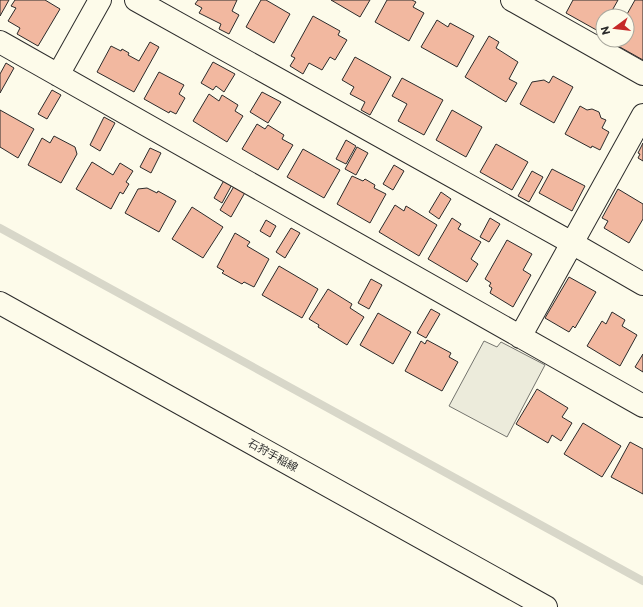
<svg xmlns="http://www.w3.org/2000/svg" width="643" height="607" font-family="Commissioner,'Noto Sans JP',sans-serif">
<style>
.green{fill:#ecebdb;stroke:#74746e}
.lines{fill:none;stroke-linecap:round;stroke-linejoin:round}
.stream{stroke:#d8d7c9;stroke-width:8}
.building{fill:#f2b8a0;stroke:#2b2b2b}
.street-casing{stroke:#2b2b2b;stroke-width:24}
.primary-casing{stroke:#2b2b2b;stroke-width:24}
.street{stroke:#fdfbea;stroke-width:22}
.primary{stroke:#fdfbea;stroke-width:22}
.labels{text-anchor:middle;stroke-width:3;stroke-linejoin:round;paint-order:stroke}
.street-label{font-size:11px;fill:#2b2b2b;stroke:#fdfbea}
</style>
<rect width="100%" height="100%" fill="#fdfbea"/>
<!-- green -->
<path class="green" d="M484,341L497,347L501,342L545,365L507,437L449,406Z"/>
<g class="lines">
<!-- stream -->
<path class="stream" d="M0,228L643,581"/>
</g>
<!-- building -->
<path class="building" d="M0,0H9L0,16Z
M15,0H45L60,9L38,46L17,34L20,28L8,21L16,8L11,6Z
M198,0H237L232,11L239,15L229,34L219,29L221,24L199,13L202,8L195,4Z
M261,0H266L290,14L274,43L246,27Z
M331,0H370L360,17Z
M387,0H412L416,2L413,7L424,13L409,41L375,22Z
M573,0H618L609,16H603V26L600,32L566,13Z
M635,0H643V60L611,42L612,40H627V16H626Z
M313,16L340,31L338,35L347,40L335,60L330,57L322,70L309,63L303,74L290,66L295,58L291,56Z
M437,20L448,27L450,23L474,36L457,67L421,47Z
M489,36L499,42L496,48L518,62L509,79L517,83L506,102L465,77Z
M150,42L159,47L134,92L97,72L111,46L121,51L122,49L129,53L128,55L139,61Z
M355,57L391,77L370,115L361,110L365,102L350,94L354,87L342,80Z
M213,62L235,74L224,92L216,86L213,90L201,83Z
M6,63L14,68L0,93V74Z
M159,72L184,85L179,94L185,98L176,114L170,111L169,113L144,99Z
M553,76L573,87L554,123L520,104L532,82L544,80L549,83Z
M402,78L443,100L424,135L398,121L407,104L392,96Z
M52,90L61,95L47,119L38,114Z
M262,92L281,102L268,123L250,112Z
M209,94L219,101L222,95L238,105L235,111L243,116L227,142L193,121Z
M580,106L587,110L592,109L599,112L601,118L606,120L602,128L609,132L600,150L592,146L591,148L565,134Z
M0,110L34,129L18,158L0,147Z
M452,110L482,127L466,157L436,140Z
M104,117L115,123L100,151L90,145Z
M257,124L265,129L268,125L284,135L282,139L293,145L278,170L242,149Z
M54,136L75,147L77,154L61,183L28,165L42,138L50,143Z
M346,140L356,146L346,164L336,159Z
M643,143V161L638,158L640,154L638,153Z
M496,144L528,162L512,190L480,172Z
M357,147L368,153L356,175L345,169Z
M150,148L161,153L151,173L140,167Z
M303,149L340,170L324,198L287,177Z
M92,162L113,175L120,163L133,171L126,182L129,184L123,194L120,192L111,209L76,189Z
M394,165L404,171L393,190L383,184Z
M552,169L585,186L572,211L539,193Z
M532,171L543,177L529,202L518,196Z
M227,175L235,179L222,203L214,198Z
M352,176L363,181L365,179L375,185L374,188L386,194L370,223L337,204Z
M236,183L247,189L231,217L220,210Z
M147,188L157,193L158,191L176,201L159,232L125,213L138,189Z
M618,189L643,204V219L629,243L604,228L608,221L602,218Z
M441,192L451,199L439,219L429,212Z
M395,205L404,211L406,206L437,225L419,256L379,232Z
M192,207L223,227L203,258L172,239Z
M452,218L461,224L458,229L481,242L471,259L478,264L467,282L428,259Z
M490,218L500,224L489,242L480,237Z
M266,220L276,226L270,237L260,231Z
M291,228L300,233L285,258L276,252Z
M235,233L250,242L247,246L269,259L254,287L244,282L242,284L222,273L224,271L217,267Z
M507,240L532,254L523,270L531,275L513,307L490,293L492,288L489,286L491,283L485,279Z
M279,266L318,289L302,318L262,295Z
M569,277L596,292L575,328L573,326L569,332L545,318Z
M371,279L382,285L369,309L358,303Z
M328,289L352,304L350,308L364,317L347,345L318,327L319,325L309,319Z
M431,309L440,314L426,338L417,333Z
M612,312L625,320L622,326L637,335L620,366L587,346L602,321L606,324Z
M378,313L411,332L393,364L360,345Z
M427,340L451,353L449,357L458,362L442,391L405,371L421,341L425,344Z
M643,354V372L635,367Z
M537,389L568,408L562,417L572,423L561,441L552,435L548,443L516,424Z
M583,423L621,446L602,477L564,454Z
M630,442L643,449V494L611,477Z"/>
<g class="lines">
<!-- street casing -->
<g class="street-casing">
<path id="street" d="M136,0L572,243L643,284
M512,0L643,74
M0,42L643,406
M58,75L100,0
M520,337L643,115"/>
</g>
<!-- primary casing -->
<g class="primary-casing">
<path id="primary" d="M0,303L546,607"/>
</g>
<!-- street -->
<use href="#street" class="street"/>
<!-- primary -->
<use href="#primary" class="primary"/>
</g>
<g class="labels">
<!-- street labels -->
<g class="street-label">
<text transform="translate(273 455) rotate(29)" y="4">石狩手稲線</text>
</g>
</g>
<!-- north arrow -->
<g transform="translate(615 28) rotate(255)"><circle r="19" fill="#fdfbea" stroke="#a9a89e"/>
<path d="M0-3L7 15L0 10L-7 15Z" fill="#c62828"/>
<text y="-6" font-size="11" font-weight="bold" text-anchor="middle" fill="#2b2b2b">N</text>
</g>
</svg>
